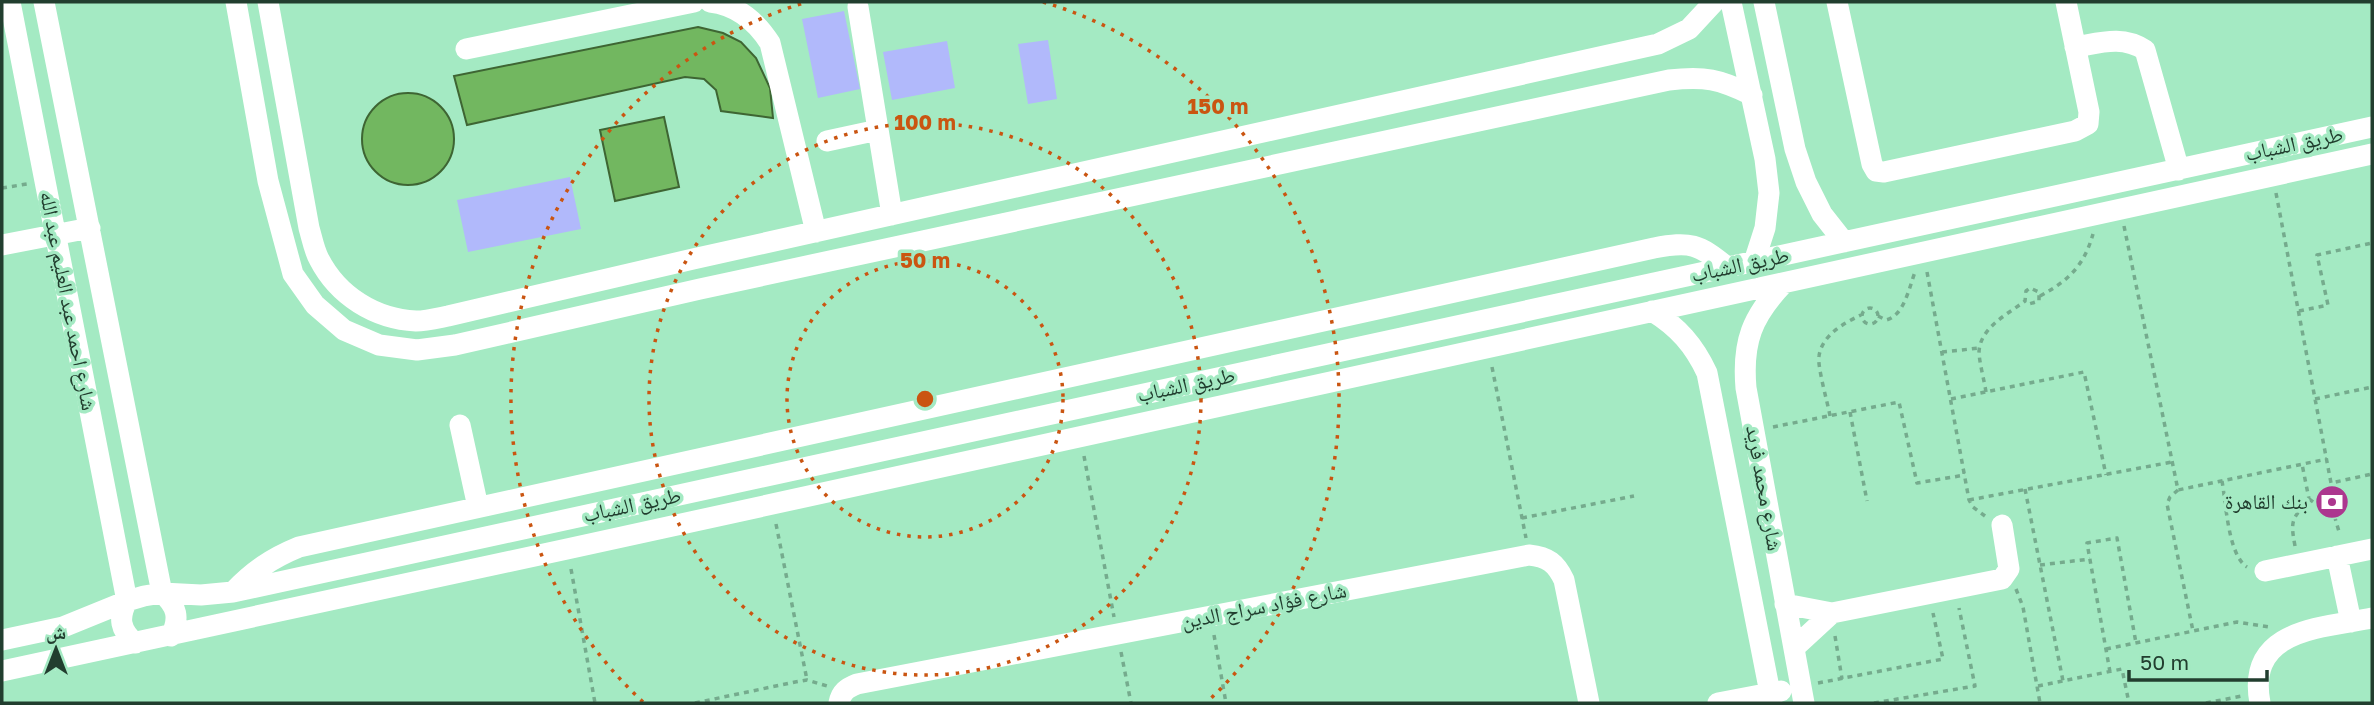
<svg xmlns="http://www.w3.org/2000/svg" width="2374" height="705" font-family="'Golos Text','Noto Naskh Arabic',sans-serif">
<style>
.green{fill:#b1b9fb}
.building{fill:#72b760;stroke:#3e6533;stroke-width:2}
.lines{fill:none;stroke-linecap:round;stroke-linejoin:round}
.path{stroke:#75ab8d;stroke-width:3.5;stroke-dasharray:5 5;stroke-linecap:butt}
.minor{stroke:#fff;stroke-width:21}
.ring{fill:none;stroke:#ca5511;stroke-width:3.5;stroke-dasharray:3.5 7}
.labels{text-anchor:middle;stroke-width:7;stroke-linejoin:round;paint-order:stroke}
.street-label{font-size:21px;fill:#223e2f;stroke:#a4eac3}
.poi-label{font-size:21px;fill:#223e2f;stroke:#a4eac3;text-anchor:end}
.centre{fill:#ca5511;stroke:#a4eac3;stroke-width:3.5}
.ring-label{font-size:21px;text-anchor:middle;font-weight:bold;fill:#ca5511;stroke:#a4eac3;stroke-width:7;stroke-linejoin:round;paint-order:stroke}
</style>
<rect width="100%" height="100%" fill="#a4eac3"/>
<!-- green -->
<path class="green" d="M844,11L860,89L818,98L802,19Z
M1048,40L1057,99L1028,104L1018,44Z
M947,41L955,88L892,100L883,52Z
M570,177L581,229L468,252L457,200Z"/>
<!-- building -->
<path class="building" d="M698,27L723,33L741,42L756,58L770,88L773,118L721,111L716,90L704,79L685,77L467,125L454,76Z
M362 139a46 46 0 1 1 92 0a46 46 0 1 1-92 0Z
M664,117L679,187L615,201L600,130Z"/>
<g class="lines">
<!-- path -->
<path class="path" d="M2,188L27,184
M2276,193L2331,483L2372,474
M2124,226L2178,490L2327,459
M1927,272L1969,500L1973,507L1985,516
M2040,296C2068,281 2084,266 2093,234
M1862 316a8 8 0 1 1 16 0a8 8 0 1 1-16 0Z
M2299,311L2328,305L2317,255L2372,243
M1878,316L1886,320C1904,316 1909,288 1915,272
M1942,352L1980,348
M1492,367L1526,538
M1986,392C1984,379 1980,366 1979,353C1979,328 2008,314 2025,301L2026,291L2030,288L2039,292V301L2029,304L2025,301
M1951,399L2084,372L2106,475
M2315,399L2372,387
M1850,412L1867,501
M1830,416C1828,404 1817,366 1819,356C1822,335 1844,323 1861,315
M1773,427L1899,402L1917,483L1965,475
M1084,456L1114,617
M2222,481C2226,503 2228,555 2247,567
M2025,489L2063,681
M2178,490L2170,497L2167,504L2193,631
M2309,499L2335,518L2340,535
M1969,500L2172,462
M1522,518L1634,496
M776,524L807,680
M2295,546C2290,519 2292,520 2309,499L2302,464
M2040,565L2090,559
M571,569L595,703
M2016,589L2023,607L2040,703
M1214,635L1226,703
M1835,636L1842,679
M2106,649L2237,622L2269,627
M1121,652L1131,703
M2110,672L2087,543L2117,538L2136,643
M1818,683L1943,659L1933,613
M2038,686L2122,669L2129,703
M695,703L795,682L807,680L827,686
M1874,703L1975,686L1959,608
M2206,703L2242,696"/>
<!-- minor -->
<path class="minor" d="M10,2L127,601C118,618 120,630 135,643
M44,2L162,593C177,606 180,618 171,636
M236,2L268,181L293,274L315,305L344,330L379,345L417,350L455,345L700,289L1669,80C1705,76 1719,79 1752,95
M268,2L309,228C312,238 314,250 319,259C338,296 375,319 416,321C426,321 438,318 448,316L693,259L1658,44L1689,29L1714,2
M710,2C737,5 756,21 770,43L816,232
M1731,2L1765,159L1769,193L1765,228L1754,262
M1764,2L1795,149L1806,182L1822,214L1844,242
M1837,2L1872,164L1876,171L1884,172L2075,131L2088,124L2089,112L2066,2
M858,7L892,215
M2075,47C2100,43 2122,35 2145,50L2179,170
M466,49L694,2
M827,141L878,130
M2,245L90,228
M1784,283C1752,316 1742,342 1746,388L1804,703
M1652,311C1678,327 1694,345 1707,373L1772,703
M460,425L478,507
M2337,556L2351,622
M2265,571L2372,549
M233,592C253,571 272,558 299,547L1654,248C1690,241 1699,244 1727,267
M1785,604L1832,613L2002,579L2009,569L2002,525
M2,640L63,627L127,601L144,596L162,593L201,595L233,592L2372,127
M1794,648L1832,613
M2,671L567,549L2372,154
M839,703C841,692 847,688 857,684L1529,555C1548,557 1556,563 1564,580L1589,703
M1718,703L1781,691
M2260,703C2246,629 2320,628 2372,618"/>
</g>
<!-- distance rings -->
<g class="ring">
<circle cx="925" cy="399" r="138"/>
<circle cx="925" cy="399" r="276"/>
<path d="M643 702A414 414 0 0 1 807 2M1043 2A414 414 0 0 1 1207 702"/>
</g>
<!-- icons -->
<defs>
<g id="bank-disc" transform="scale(1.75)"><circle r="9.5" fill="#ac378f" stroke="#a4eac3"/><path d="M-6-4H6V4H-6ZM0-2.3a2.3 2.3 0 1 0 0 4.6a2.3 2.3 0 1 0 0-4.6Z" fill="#fff"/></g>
</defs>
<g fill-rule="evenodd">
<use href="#bank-disc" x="2332" y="502"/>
</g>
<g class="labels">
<!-- street labels -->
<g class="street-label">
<text transform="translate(2294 144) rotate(-12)" y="7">طريق الشباب</text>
<text transform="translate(1740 265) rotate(-12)" y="7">طريق الشباب</text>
<text transform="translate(68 301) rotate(79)" y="7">شارع احمد عبد العليم عبد الله</text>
<text transform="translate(1186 385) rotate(-12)" y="7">طريق الشباب</text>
<text transform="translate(1764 488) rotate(80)" y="7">شارع محمد فريد</text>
<text transform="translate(632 505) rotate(-12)" y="7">طريق الشباب</text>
<text transform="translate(1264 606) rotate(-11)" y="7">شارع فؤاد سراج الدين</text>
</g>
<!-- poi labels -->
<g class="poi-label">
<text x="2308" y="509">بنك القاهرة</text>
</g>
</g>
<circle cx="925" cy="399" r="10" class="centre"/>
<g class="ring-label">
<text x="1218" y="114">150 m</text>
<text x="925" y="130">100 m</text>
<text x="925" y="268">50 m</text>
</g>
<!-- border -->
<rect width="2374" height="705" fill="none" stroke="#223e2f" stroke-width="7"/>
<!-- north arrow -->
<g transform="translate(56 649)" stroke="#a4eac3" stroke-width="5" paint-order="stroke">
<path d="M0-5L12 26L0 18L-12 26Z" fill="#223e2f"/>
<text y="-10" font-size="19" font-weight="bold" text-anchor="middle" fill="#223e2f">ش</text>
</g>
<!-- scale -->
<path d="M2129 670v10h138v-10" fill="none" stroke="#223e2f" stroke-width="3.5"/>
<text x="2140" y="670" font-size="21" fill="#223e2f" stroke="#a4eac3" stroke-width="5" paint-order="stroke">50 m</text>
</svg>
